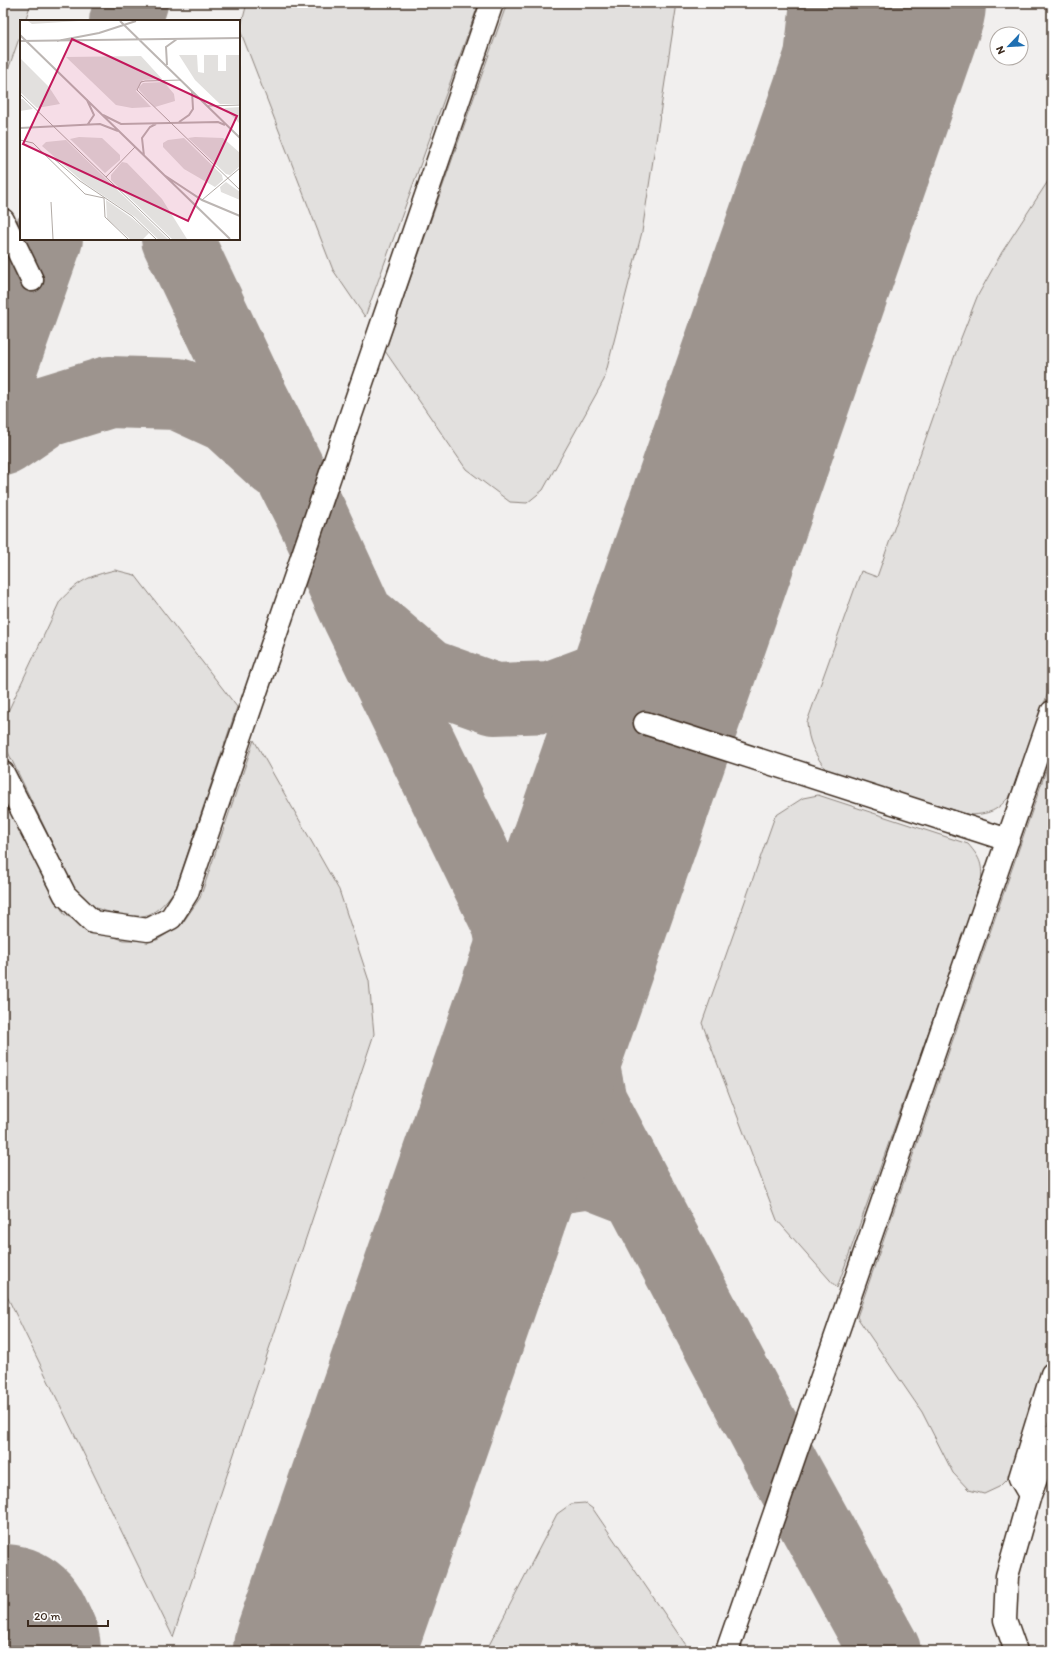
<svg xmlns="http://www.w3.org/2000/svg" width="1055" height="1654" font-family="Itim,sans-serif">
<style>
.built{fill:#f1efee;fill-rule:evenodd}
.green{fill:#e2e0de;stroke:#8e857e}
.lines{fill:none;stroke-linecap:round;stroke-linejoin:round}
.taxiway{stroke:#9d948e;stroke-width:72}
.runway{stroke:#9d948e;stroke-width:180}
.minor-casing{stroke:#3b2a1e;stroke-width:25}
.minor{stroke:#fff;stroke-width:22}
.inset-river{fill:none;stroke:#bcb6b3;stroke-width:2}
.inset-road{fill:none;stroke:#b1aaa5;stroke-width:1}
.view{fill:#c2185b;fill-opacity:0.15;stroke:#c2185b;stroke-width:2}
.inset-edge{fill:none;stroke:#3b2a1e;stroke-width:2}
</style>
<rect width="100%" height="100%" fill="#fff"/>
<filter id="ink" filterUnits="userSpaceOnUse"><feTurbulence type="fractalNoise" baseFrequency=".025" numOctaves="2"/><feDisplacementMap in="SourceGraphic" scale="8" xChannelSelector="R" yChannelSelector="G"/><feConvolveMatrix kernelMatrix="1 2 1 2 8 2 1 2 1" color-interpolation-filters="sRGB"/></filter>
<g filter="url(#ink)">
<!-- built -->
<path class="built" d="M3,3H1052V1651H3ZM21,21H239V239H21ZM997,34H1021V58H997Z"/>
<!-- green -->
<path class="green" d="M3,3H31L25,21H21V33L3,84Z
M247,3H479L365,317L333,270L240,30Z
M507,3H677L642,232L604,380L543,490L527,503L510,502L466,469L385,351Z
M1052,175V681L1013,792C999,809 993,814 970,815L827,771C815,755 808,742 807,722L861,571L877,577L961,338L977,297L1002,252Z
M115,570L135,575L237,707L176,888C169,898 162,908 150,914C137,920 102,912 90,905C85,901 81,896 76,892L3,742V722L60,601C78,581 89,576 115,570Z
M254,740L339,890L369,981L374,1034L173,1637L3,1288V795L64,914L88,928L123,940H157L181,925L200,898Z
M1052,753V1353L1013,1473L999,1487L984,1494L969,1490L953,1473L922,1412L857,1317Z
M818,795L968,844C981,859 983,865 981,885L837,1288L777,1220L702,1023L775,816L803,798Z
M585,1503L593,1509L690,1651H486L557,1514L571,1504Z"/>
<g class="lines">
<!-- taxiway -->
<path class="taxiway" d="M125,21L132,3
M177,239L253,399L314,520L358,616L508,924L527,1018L511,1109
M3,363L47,239
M768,371L819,67L826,3
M3,440L44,412L109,392L178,394L228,417L278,463
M366,623L427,675L494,699L551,697L610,675L684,612
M577,920L575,1022L591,1102L788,1475L885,1651
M446,1295L496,1214L541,1180L590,1173L639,1192"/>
<!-- runway -->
<path class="runway" d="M3,1634L11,1651
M323,1651L896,3"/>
<!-- minor casing -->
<g class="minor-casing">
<path id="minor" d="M3,220L32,280
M645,723L1008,840
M3,773L65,895L93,922L148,930L171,918L187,893L492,3
M1030,1495L1020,1478L1052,1374
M727,1651L1052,712
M1016,1651L1005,1620L1007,1576L1030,1495L1052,1436"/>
</g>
<!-- minor -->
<use href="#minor" class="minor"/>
</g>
</g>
<!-- overview -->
<g transform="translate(20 20)">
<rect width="220" height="220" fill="#fff"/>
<path d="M8,1H59L12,4ZM159,35H177L178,52L184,53V35H198V51H206V35H220V84H200L175,60ZM121,36L142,59L123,60L116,71L131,87L112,88L96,85L46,37ZM0,38L29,67L40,84L17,88L0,72ZM144,62L154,74L155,81L135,87L119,70V67L123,63ZM0,79H3L13,89L0,91ZM220,87V104L204,88ZM59,117L82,118L100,135V140L85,153L50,119ZM175,117L203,118L220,133V146L210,155L206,154L168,118ZM164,118L202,155L203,160L195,167L164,149L143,127V123L148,120ZM46,120L148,219H138L115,197L63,162L22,126L26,122ZM102,142L107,143L142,179L167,219H152L91,160V155ZM206,162L220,172V180L201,172L200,167ZM86,180L112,198L129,213L123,219H110L87,199Z" fill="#e2e0de"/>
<path class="inset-river" d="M100,1L220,118M0,15L210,219M0,21L220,18M37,21L79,13L116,1M147,45L146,27L157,19M67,80L74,95L68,104M83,95L101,104L198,102L205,105M159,102L169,95L173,89L172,71M0,108L80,104L98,111M124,136L122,118L130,107L136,104M144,155L182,180L220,196"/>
<path class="inset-road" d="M161,60L125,61L121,62L117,70L220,170M0,74L150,219M188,86L220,85M0,120L13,123L65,174L84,178L85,197L108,219M33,138L60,161L112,196L136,219M86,157L115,127M182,180L220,148M31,182L33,219"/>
<path class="view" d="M52,19L217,96L168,201L3,124Z"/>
<rect width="220" height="220" class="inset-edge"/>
</g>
<!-- margin -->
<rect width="1055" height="1654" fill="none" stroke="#fff" stroke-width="16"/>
<rect x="8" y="8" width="1039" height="1638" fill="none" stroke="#3b2a1e" stroke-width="1.5" filter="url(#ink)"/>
<!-- north arrow -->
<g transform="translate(1009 46) rotate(245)"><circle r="19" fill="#ffffff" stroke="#b1aaa5"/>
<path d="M0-3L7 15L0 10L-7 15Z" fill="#1f6fb2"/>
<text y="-6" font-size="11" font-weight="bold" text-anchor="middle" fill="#3b2a1e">N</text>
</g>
<!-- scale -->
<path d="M28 1620v6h80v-6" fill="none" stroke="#3b2a1e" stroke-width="2"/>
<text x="34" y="1620" font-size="12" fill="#3b2a1e" stroke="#ffffff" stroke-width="3" paint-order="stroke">20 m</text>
</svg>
